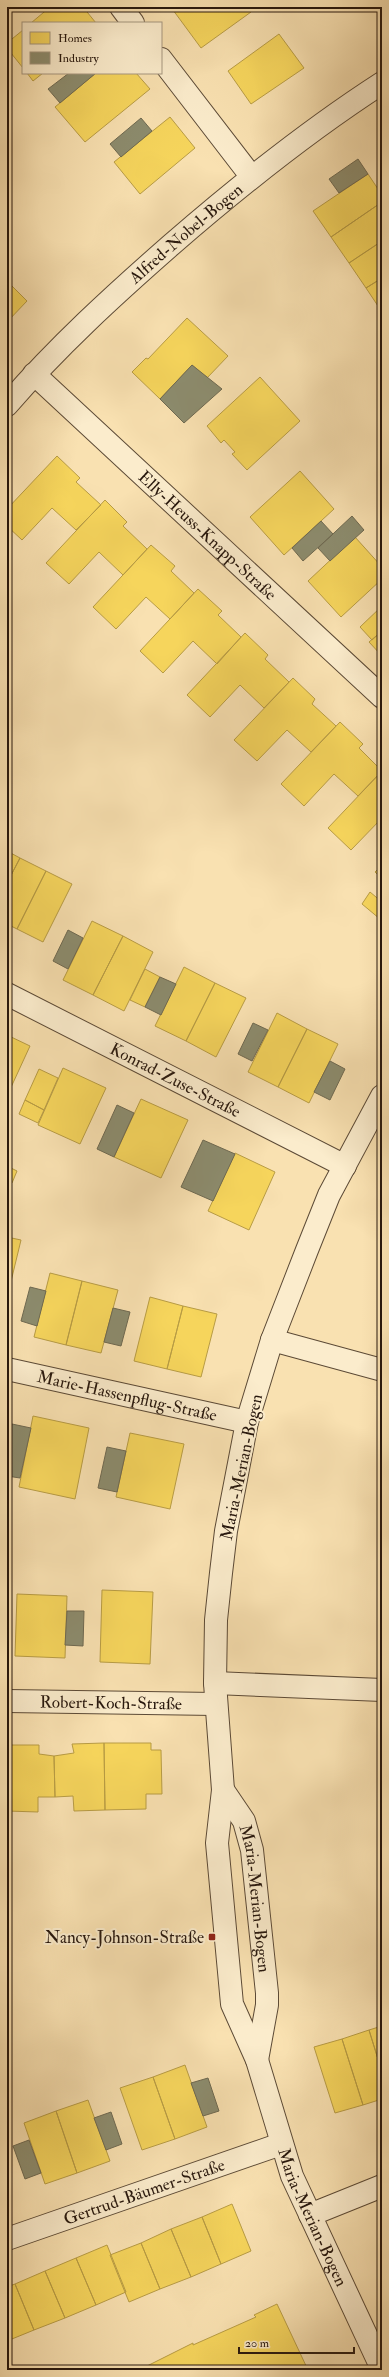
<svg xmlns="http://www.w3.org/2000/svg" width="389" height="2377" font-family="'IM FELL Double Pica',serif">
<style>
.homes{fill:#f6d55c;stroke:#b89c44}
.industry{fill:#8c8c6e;stroke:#6e6951}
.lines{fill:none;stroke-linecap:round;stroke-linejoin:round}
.minor-casing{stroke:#5c4a36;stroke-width:24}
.minor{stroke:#fbeccc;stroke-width:22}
.poi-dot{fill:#8f2418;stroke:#fbeccc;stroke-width:1.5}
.labels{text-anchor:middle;stroke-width:4;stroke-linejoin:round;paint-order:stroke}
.street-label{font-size:17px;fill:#27170d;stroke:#fbeccc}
.poi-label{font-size:17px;fill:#27170d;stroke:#fbeccc;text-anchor:end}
</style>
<rect width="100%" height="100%" fill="#f9e1b1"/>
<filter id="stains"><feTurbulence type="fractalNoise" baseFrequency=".005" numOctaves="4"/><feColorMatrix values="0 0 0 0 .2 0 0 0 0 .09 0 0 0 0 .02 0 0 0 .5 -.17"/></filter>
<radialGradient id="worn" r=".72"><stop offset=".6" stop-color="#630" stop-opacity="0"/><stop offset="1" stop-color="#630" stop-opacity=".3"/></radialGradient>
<!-- homes -->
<path class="homes" d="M50,7H83L96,23H31Z
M178,7H247L251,12L201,48L173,10Z
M23,30V68L7,48V43Z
M279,34L304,68L251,104L228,71Z
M27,73H43L33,81Z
M96,73H136L150,89L85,142L55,107Z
M170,117L195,148L140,194L114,162Z
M368,174L382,195V202L331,237L313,211Z
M382,202V241L349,263L331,237Z
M382,241V278L366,288L349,263Z
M382,278V312L366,288Z
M7,281L27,301L7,322Z
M187,318L228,356L207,378L192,365L160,399L132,372L146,358L148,359Z
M260,377L300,421L247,470L232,454L235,452L224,440L221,443L207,426Z
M57,456L80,478L76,482L101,505L76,530L52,508L22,540L7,526V509Z
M300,471L334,509L284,555L250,517Z
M105,500L127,522L123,526L147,549L123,575L99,552L69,584L46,563Z
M355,537L382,567V579L341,617L308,581Z
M151,545L175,566L171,571L194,593L170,619L146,597L116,629L93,607Z
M198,589L222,611L218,615L241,637L217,664L193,641L163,673L140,651Z
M381,607L382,631L372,640L360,627Z
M382,631V656L369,642Z
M245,633L268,655L265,659L289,682L264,708L240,685L210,717L187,695Z
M293,678L315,699L312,704L336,726L311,752L287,730L257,761L234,740Z
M340,722L363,744L359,748L382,771L358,796L334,774L304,806L281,784Z
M382,771V818L351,850L328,828Z
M7,851L20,858L7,883Z
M20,858L46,871L17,929L7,924V883Z
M382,865V879L375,872Z
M46,871L72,884L43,942L17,929Z
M370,892L382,902L380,919L362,904Z
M92,921L123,936L93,995L63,980Z
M123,936L153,952L124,1011L93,995Z
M184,967L215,983L186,1041L155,1026Z
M145,969L160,977L145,1007L130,1000Z
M215,983L246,998L216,1057L186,1041Z
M277,1013L307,1029L278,1087L248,1072Z
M307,1029L338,1044L309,1103L278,1087Z
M7,1035L30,1046L7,1096Z
M63,1068L106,1088L80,1144L38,1125Z
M39,1069L58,1078L44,1110L25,1100Z
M141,1099L188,1120L161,1178L114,1157Z
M25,1100L44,1110L38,1123L19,1114Z
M235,1153L275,1172L249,1230L208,1211Z
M7,1166L17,1171L12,1183L7,1180Z
M7,1237L21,1240L7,1298Z
M50,1273L82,1281L66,1345L34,1337Z
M82,1281L118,1290L101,1353L66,1345Z
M150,1297L183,1306L167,1369L134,1361Z
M183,1306L217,1314L201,1377L167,1369Z
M33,1416L89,1428L75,1499L19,1487Z
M130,1433L184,1444L170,1509L116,1497Z
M102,1590L153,1592L150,1664L100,1662Z
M17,1594L67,1596L65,1658L15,1656Z
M104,1743L105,1810L74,1811L73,1796L55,1797L54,1756L74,1753L72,1744Z
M104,1743H151V1750H161L162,1794H146V1809L105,1810Z
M7,1745H39V1754L54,1756L55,1797H38V1812L7,1811Z
M382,2026V2072L369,2030Z
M369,2030L382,2072V2099L363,2105L342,2039Z
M342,2039L363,2105L335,2113L314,2047Z
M185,2065L207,2127L175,2139L153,2077Z
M153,2077L175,2139L142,2150L120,2088Z
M88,2100L110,2161L77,2173L56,2111Z
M56,2111L77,2173L45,2184L24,2123Z
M232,2204L251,2251L221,2264L202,2217Z
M202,2217L221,2264L191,2277L171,2229Z
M171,2229L191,2277L160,2289L141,2243Z
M141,2243L160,2289L129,2302L110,2255Z
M107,2245L126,2292L96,2305L76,2258Z
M76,2258L96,2305L65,2318L45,2271Z
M45,2271L65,2318L34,2330L15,2284Z
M15,2284L34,2330L7,2341V2287Z
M277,2304L308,2370H139L193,2343V2345L256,2317L254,2315Z"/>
<!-- industry -->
<path class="industry" d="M69,73H96L60,103L48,89Z
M141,118L152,131L121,157L110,144Z
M358,159L368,174L339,193L329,179Z
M192,365L222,389L184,423L160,399Z
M352,516L364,530L330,561L318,548Z
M321,521L333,534L303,561L292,548Z
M68,930L83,938L68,969L53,961Z
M160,977L176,984L161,1015L145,1007Z
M253,1023L268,1030L252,1061L238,1054Z
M330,1061L345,1069L330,1100L314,1092Z
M117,1105L134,1113L114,1157L97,1149Z
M203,1140L235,1154L213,1201L181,1187Z
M30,1287L46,1291L37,1326L21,1321Z
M113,1308L130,1312L121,1346L104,1342Z
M12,1424L31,1428L20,1478L7,1476V1449Z
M107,1447L126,1451L117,1492L98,1488Z
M67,1611H84L83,1646L65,1645Z
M208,2078L219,2111L203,2116L191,2083Z
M111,2112L122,2144L106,2150L94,2118Z
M29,2140L41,2173L25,2179L13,2146Z"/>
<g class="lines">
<!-- minor casing -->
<g class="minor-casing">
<g id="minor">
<path d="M121,7L133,23"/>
<path d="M161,59L251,176"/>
<path id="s1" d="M34,374L382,697"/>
<path id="s2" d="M7,405C57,347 114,295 171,245C239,186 306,132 382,83"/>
<path id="s3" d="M7,994L345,1166"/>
<path id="s4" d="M382,1096L329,1195L307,1250L272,1340L247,1422L226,1531L221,1573L216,1620L215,1683L223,1790L217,1843L232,2004L257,2060L292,2176L382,2369"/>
<path d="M272,1340L382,1370"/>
<path id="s5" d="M7,1369L247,1422"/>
<path d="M215,1683L382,1690"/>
<path id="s6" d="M7,1701L215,1704"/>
<path id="s7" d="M223,1790L244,1821L252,1850L267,1993V2005L257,2060"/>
<path d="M310,2215L382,2186"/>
<path id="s8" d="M7,2239L281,2144"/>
</g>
</g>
<!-- minor -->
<use href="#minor" class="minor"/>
</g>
<!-- markers -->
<rect class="poi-dot" x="208" y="1933" width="8" height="8" rx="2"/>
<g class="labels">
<!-- street labels -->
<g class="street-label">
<text dy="6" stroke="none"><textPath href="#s2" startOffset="248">Alfred-Nobel-Bogen</textPath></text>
<text dy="6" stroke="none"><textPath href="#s1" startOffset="237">Elly-Heuss-Knapp-Straße</textPath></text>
<text dy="6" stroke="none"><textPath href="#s3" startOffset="189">Konrad-Zuse-Straße</textPath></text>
<text dy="6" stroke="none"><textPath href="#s5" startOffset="123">Marie-Hassenpflug-Straße</textPath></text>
<text transform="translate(241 1467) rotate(-78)" y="6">Maria-Merian-Bogen</text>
<text dy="6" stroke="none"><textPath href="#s6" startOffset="104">Robert-Koch-Straße</textPath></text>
<text dy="6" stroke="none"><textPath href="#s7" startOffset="116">Maria-Merian-Bogen</textPath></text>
<text dy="6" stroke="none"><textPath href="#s8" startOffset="145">Gertrud-Bäumer-Straße</textPath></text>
<text dy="6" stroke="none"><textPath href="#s4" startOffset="1168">Maria-Merian-Bogen</textPath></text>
</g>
<!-- poi labels -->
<g class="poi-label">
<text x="204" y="1943">Nancy-Johnson-Straße</text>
</g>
</g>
<!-- margin -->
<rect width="389" height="2377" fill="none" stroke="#f9e1b1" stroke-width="24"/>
<rect x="8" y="8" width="373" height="2361" fill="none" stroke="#27170d" stroke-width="2"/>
<rect x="12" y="12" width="365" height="2353" fill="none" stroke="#27170d"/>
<!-- legend -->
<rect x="22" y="22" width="140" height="52" fill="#fbeccc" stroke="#a69780"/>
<rect x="30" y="32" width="20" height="12" fill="#f6d55c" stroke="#a69780"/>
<text x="58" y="42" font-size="12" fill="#27170d">Homes</text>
<rect x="30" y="52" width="20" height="12" fill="#8c8c6e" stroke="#a69780"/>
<text x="58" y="62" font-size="12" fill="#27170d">Industry</text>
<!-- scale -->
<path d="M239 2347v6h115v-6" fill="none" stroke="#27170d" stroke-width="2"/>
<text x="245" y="2347" font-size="12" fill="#27170d" stroke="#fbeccc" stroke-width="3" paint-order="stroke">20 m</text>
<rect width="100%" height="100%" filter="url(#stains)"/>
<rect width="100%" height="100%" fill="url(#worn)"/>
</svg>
